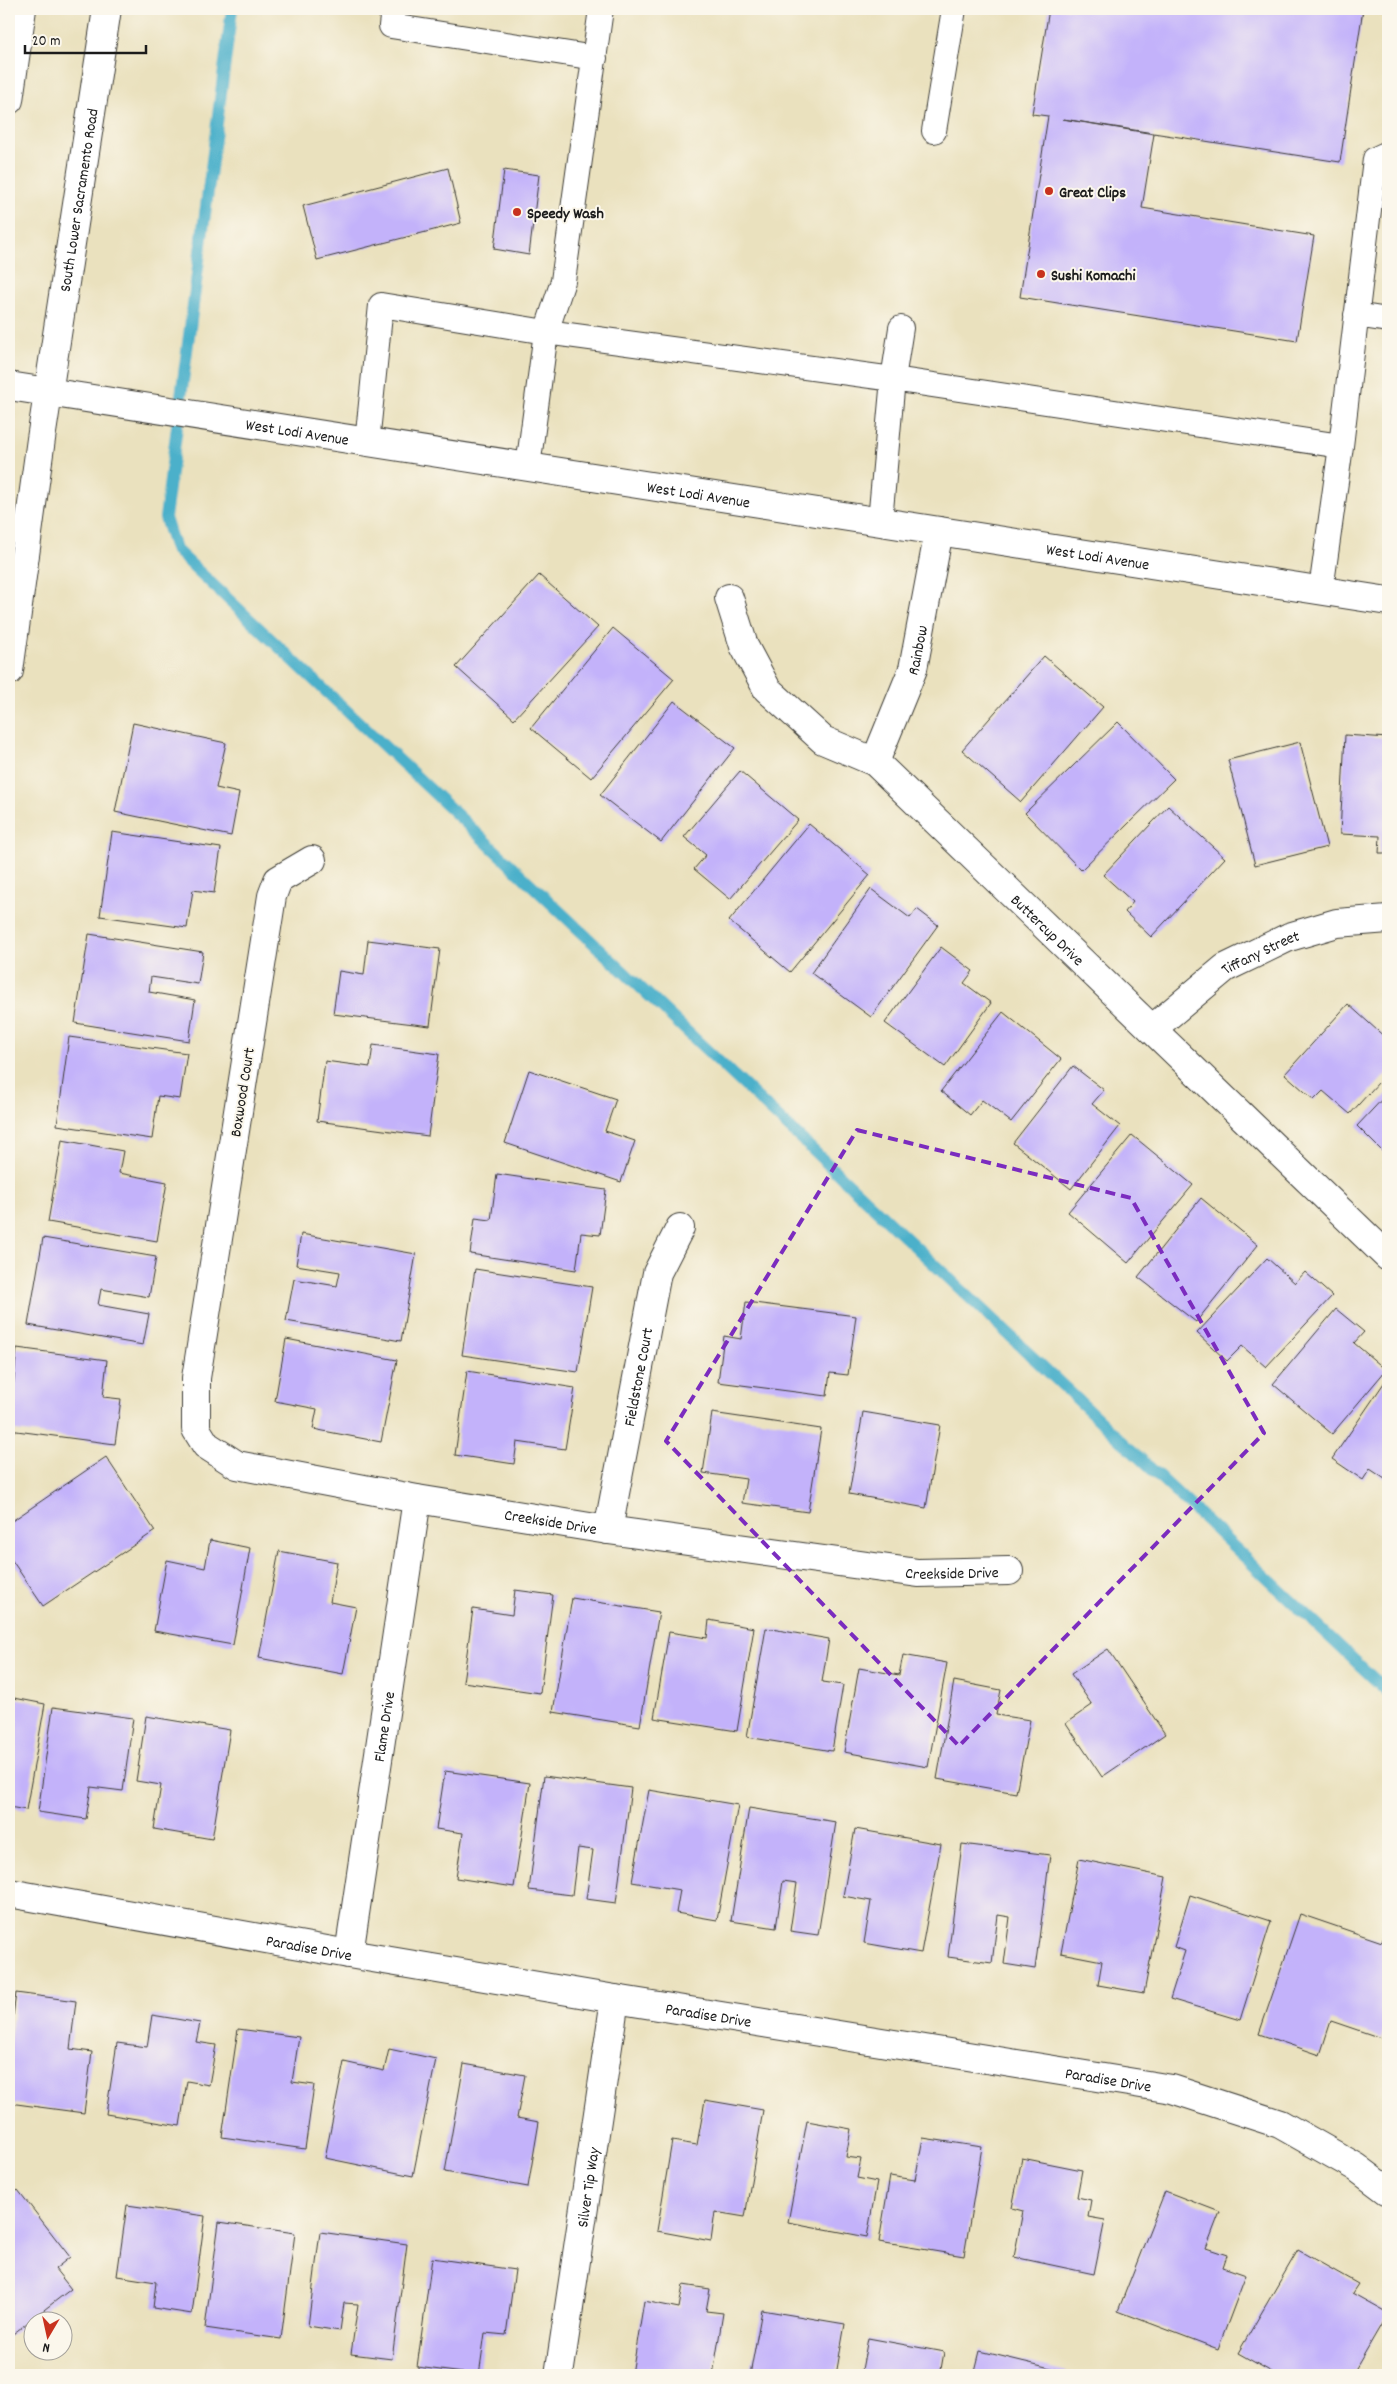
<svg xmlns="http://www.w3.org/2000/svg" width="1397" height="2384" font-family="Dekko,sans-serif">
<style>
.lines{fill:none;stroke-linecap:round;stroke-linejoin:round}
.stream{stroke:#4bb0ca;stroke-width:12}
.building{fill:#c3b2fa}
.lane-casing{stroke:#3b3a34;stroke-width:26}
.street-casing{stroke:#3b3a34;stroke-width:30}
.secondary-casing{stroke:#3b3a34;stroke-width:30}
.lane{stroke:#fff;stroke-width:24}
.street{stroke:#fff;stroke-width:28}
.secondary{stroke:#fff;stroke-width:28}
.marked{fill:none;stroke:#7b2cbf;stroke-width:4;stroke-dasharray:10 6;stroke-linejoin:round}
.poi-dot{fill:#c8321e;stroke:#fbf7ec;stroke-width:2}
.labels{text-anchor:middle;stroke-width:4;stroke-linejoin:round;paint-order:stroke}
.poi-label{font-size:16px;font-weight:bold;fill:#1c1c1c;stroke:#fbf7ec;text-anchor:start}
.street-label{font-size:16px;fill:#1c1c1c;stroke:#fbf7ec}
</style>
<rect width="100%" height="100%" fill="#fbf7ec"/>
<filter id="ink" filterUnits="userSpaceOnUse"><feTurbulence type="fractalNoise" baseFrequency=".02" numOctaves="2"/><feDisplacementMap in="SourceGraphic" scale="10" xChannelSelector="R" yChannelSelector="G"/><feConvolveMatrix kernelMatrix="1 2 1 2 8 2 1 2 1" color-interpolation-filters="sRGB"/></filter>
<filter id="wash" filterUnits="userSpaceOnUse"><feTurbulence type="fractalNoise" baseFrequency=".0096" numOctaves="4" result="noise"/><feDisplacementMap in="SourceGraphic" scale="20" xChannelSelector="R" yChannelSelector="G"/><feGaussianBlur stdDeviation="1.12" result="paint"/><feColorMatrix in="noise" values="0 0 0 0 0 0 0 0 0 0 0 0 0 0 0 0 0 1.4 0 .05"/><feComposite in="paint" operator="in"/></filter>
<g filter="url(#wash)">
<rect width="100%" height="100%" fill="#eae1be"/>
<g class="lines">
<!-- stream -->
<path class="stream" d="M232,9L165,518L175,549L1388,1692"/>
</g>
<g id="blocks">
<!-- building -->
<path class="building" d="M1049,9H1363L1340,162L1063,119L1154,134L1142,208L1314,236L1297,341L1020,297L1048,116L1032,114Z
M448,168L461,223L317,260L303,206Z
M504,170L539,175L529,255L494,249Z
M539,575L598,627L514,719L456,667Z
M613,628L674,679L591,778L531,728Z
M1044,656L1103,707L1021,802L962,750Z
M674,701L735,748L661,842L600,795Z
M1118,722L1174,779L1081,870L1025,813Z
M133,723L226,743L216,788L239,793L231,836L115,812Z
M1345,735L1388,738V853H1379L1380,836L1340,834Z
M1300,742L1327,847L1255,865L1228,760Z
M740,771L798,820L730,899L694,869L706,855L684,837Z
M1168,806L1225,858L1151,937L1125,912L1133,902L1103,875Z
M809,824L870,875L790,972L729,921Z
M112,832L221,848L214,893L193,890L187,928L100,916Z
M871,889L910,918L917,909L938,925L871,1017L811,973Z
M89,934L203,952L198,984L151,977L149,992L195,1000L189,1041L75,1023Z
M368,940L440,949L430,1026L333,1014L339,971L364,975Z
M941,947L973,971L964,983L991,1003L945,1067L885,1023Z
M1348,1004L1388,1040V1072L1350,1114L1323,1091L1314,1100L1285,1074Z
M1003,1012L1061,1059L1011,1122L982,1100L970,1115L941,1091Z
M69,1037L187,1053L180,1099L158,1096L152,1139L57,1125Z
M373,1045L439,1054L428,1136L317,1121L325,1061L370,1067Z
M1073,1066L1104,1090L1092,1104L1120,1126L1071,1189L1013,1143Z
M529,1070L616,1099L605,1131L635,1141L621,1182L505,1143Z
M1388,1093V1157L1357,1126Z
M1132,1135L1193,1185L1128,1263L1068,1212Z
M62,1140L123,1151L119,1173L167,1182L157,1241L48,1222Z
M497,1174L606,1190L600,1235L581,1233L576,1270L470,1254L475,1218L491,1220Z
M1201,1198L1258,1245L1196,1322L1138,1277Z
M301,1234L416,1254L401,1341L286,1321L294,1279L337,1286L340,1272L296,1265Z
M43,1238L156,1257L149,1297L101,1289L98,1305L149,1314L143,1345L28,1325Z
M1267,1258L1295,1283L1305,1272L1332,1296L1266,1367L1242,1346L1227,1361L1197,1333Z
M475,1269L592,1287L578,1372L462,1355Z
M746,1302L856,1316L848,1375L830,1373L827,1396L718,1382L724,1336L741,1339Z
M1336,1309L1364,1332L1354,1343L1386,1370L1332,1434L1273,1384Z
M286,1339L397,1360L381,1442L313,1429L317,1409L275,1401Z
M17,1348L107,1360L103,1397L121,1399L115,1444L9,1430Z
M467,1371L575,1388L565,1449L517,1442L514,1464L455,1455Z
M1386,1380L1388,1381V1481L1370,1469L1363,1480L1332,1459Z
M863,1412L940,1425L926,1508L849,1494Z
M712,1413L821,1429L808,1512L742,1503L746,1479L703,1473Z
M106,1457L155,1531L43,1606L9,1556V1523Z
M210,1540L250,1548L233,1645L154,1631L167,1560L205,1568Z
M279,1551L337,1562L330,1602L356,1607L343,1674L259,1658Z
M515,1590L553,1595L540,1693L463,1682L473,1609L512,1615Z
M572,1598L659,1612L640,1726L553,1712Z
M709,1620L754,1628L737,1731L654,1718L669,1632L707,1638Z
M766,1628L829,1639L822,1682L843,1685L832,1751L747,1737Z
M1108,1649L1165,1734L1102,1777L1066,1723L1092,1705L1071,1674Z
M903,1655L947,1663L928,1767L844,1752L859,1668L899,1675Z
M954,1681L1001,1690L996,1715L1030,1720L1016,1793L937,1779Z
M9,1697L45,1704L26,1810L9,1807Z
M53,1707L133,1718L123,1791L91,1787L86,1819L38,1812Z
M146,1716L230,1730L212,1839L154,1829L161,1785L136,1781Z
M445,1771L530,1783L514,1887L456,1878L463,1833L436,1829Z
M544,1776L631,1788L616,1903L586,1899L593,1850L578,1848L572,1895L529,1890Z
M649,1790L738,1805L717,1920L676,1913L680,1890L632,1882Z
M749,1808L836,1822L818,1935L790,1931L797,1883L783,1881L776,1928L731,1921Z
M855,1829L941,1844L921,1953L864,1943L871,1901L843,1896Z
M962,1844L1050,1855L1035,1969L1004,1964L1010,1917L998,1915L992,1963L948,1957Z
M1079,1859L1166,1877L1144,1993L1098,1985L1102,1961L1061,1953Z
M1190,1895L1271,1921L1240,2020L1170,1999L1185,1951L1174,1947Z
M1300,1914L1382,1942L1388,1925V2015L1381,2038L1331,2021L1320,2055L1259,2034Z
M16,1993L76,2001L70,2049L92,2052L84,2113L9,2103V2048Z
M152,2015L200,2023L196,2042L216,2045L209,2085L187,2081L180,2126L106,2114L117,2043L147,2047Z
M238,2029L299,2037L292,2082L314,2085L305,2149L222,2137Z
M389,2049L436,2059L413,2176L325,2158L344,2062L384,2071Z
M464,2064L525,2075L517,2118L539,2122L528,2187L445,2172Z
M705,2100L763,2110L745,2217L715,2212L711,2241L657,2231L672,2141L697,2145Z
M807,2121L851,2129L846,2157L861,2159L857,2178L877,2182L867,2237L788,2222Z
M923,2138L982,2147L964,2256L879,2242L890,2176L915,2180Z
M1022,2158L1082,2170L1077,2197L1091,2200L1088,2217L1105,2220L1094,2274L1014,2257L1023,2211L1012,2208Z
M18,2190L70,2257L55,2269L71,2289L9,2337V2197Z
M1165,2191L1220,2212L1206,2248L1227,2255L1223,2267L1246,2275L1218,2349L1118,2311Z
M127,2205L205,2216L192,2314L153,2308L156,2282L117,2276Z
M219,2222L295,2233L281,2339L205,2328Z
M320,2232L407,2244L392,2359L351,2354L358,2304L344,2303L340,2331L308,2326Z
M1298,2250L1358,2284L1352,2293L1388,2313L1352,2375H1277L1238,2353Z
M432,2258L515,2270L506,2335L485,2333L479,2375L417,2367Z
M683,2285L710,2289L706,2311L723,2313L713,2375L632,2374L644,2301L679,2308Z
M762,2310L845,2324L836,2375H750Z
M868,2338L944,2352L940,2375H861Z
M980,2351L1067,2372L1066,2375H974Z"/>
</g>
</g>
<g filter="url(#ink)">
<use href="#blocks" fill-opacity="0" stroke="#3b3a34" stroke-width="1"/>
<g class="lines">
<!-- lane casing -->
<g class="lane-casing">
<path id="lane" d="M393,9L391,26L595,58
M934,131L954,9
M1356,315L1388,320
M367,443L381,305L546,332L893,379L1341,446
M528,467L546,332L563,281L601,9
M880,521L893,379L901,328
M1321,590L1341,446L1375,159L1388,153"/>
</g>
<!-- street casing -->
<g class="street-casing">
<g id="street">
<path id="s1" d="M729,598L744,646L767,689L823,740L875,762L1388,1257"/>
<path id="s2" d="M875,762L913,669L939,531"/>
<path id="s3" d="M312,860L278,880L272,896L196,1378V1429L206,1445L237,1465L417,1499L608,1530L918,1573L1009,1571"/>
<path id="s4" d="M1152,1029L1225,968L1289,937L1337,923L1388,919"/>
<path id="s5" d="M608,1530L657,1273L680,1228"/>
<path id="s6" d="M9,1893L349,1954L615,1999L1172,2089L1280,2124L1356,2167L1388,2191"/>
<path id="s7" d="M349,1954L417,1499"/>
<path id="s8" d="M559,2375L615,1999"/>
</g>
</g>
<!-- secondary casing -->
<g class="secondary-casing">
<g id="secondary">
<path d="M9,100L22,9"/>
<path id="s9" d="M9,386L1388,601"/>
<path id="s10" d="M9,671L41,439L107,9"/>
</g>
</g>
<!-- lane -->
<use href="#lane" class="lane"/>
<!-- street -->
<use href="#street" class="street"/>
<!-- secondary -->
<use href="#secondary" class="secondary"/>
</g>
</g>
<!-- marked area -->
<path class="marked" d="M857,1130L1131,1198L1264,1433L959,1746L666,1441Z"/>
<!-- markers -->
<g class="poi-dot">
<circle cx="1049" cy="191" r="5"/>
<circle cx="517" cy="212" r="5"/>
<circle cx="1041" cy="274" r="5"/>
</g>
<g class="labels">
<!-- poi labels -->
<g class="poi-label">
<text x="1059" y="197">Great Clips</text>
<text x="527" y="218">Speedy Wash</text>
<text x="1051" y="280">Sushi Komachi</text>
</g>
<!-- street labels -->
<g class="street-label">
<text dy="6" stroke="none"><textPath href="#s10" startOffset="476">South Lower Sacramento Road</textPath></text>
<text dy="6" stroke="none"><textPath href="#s9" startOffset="292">West Lodi Avenue</textPath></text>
<text dy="6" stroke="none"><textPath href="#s9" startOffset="698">West Lodi Avenue</textPath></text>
<text dy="6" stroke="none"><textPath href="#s9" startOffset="1102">West Lodi Avenue</textPath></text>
<text dy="6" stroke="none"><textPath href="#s2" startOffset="120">Rainbow</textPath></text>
<text dy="6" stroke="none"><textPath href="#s1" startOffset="472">Buttercup Drive</textPath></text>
<text dy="6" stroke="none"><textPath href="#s4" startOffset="134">Tiffany Street</textPath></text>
<text transform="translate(241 1092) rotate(-81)" y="6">Boxwood Court</text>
<text dy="6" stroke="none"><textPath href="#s5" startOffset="156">Fieldstone Court</textPath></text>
<text dy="6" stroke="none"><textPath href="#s3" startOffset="970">Creekside Drive</textPath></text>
<text dy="6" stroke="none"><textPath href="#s3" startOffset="1375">Creekside Drive</textPath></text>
<text dy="6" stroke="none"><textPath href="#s7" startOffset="230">Flame Drive</textPath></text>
<text dy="6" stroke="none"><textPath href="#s6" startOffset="305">Paradise Drive</textPath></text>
<text dy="6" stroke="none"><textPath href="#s6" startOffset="710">Paradise Drive</textPath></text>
<text dy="6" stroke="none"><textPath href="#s6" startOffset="1115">Paradise Drive</textPath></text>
<text dy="6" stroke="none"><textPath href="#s8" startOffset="190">Silver Tip Way</textPath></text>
</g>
</g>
<!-- margin -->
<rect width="1397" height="2384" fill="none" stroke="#fbf7ec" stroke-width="30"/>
<!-- north arrow -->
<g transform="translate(48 2336) rotate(189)"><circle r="24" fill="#fbf7ec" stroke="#a29f99"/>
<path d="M0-4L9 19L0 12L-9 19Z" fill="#c8321e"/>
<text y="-8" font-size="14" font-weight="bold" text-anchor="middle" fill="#1c1c1c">N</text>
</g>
<!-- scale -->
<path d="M25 45v8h121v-8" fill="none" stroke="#1c1c1c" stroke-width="2.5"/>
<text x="32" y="45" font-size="15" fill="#1c1c1c" stroke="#fbf7ec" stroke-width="4" paint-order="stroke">20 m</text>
</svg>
